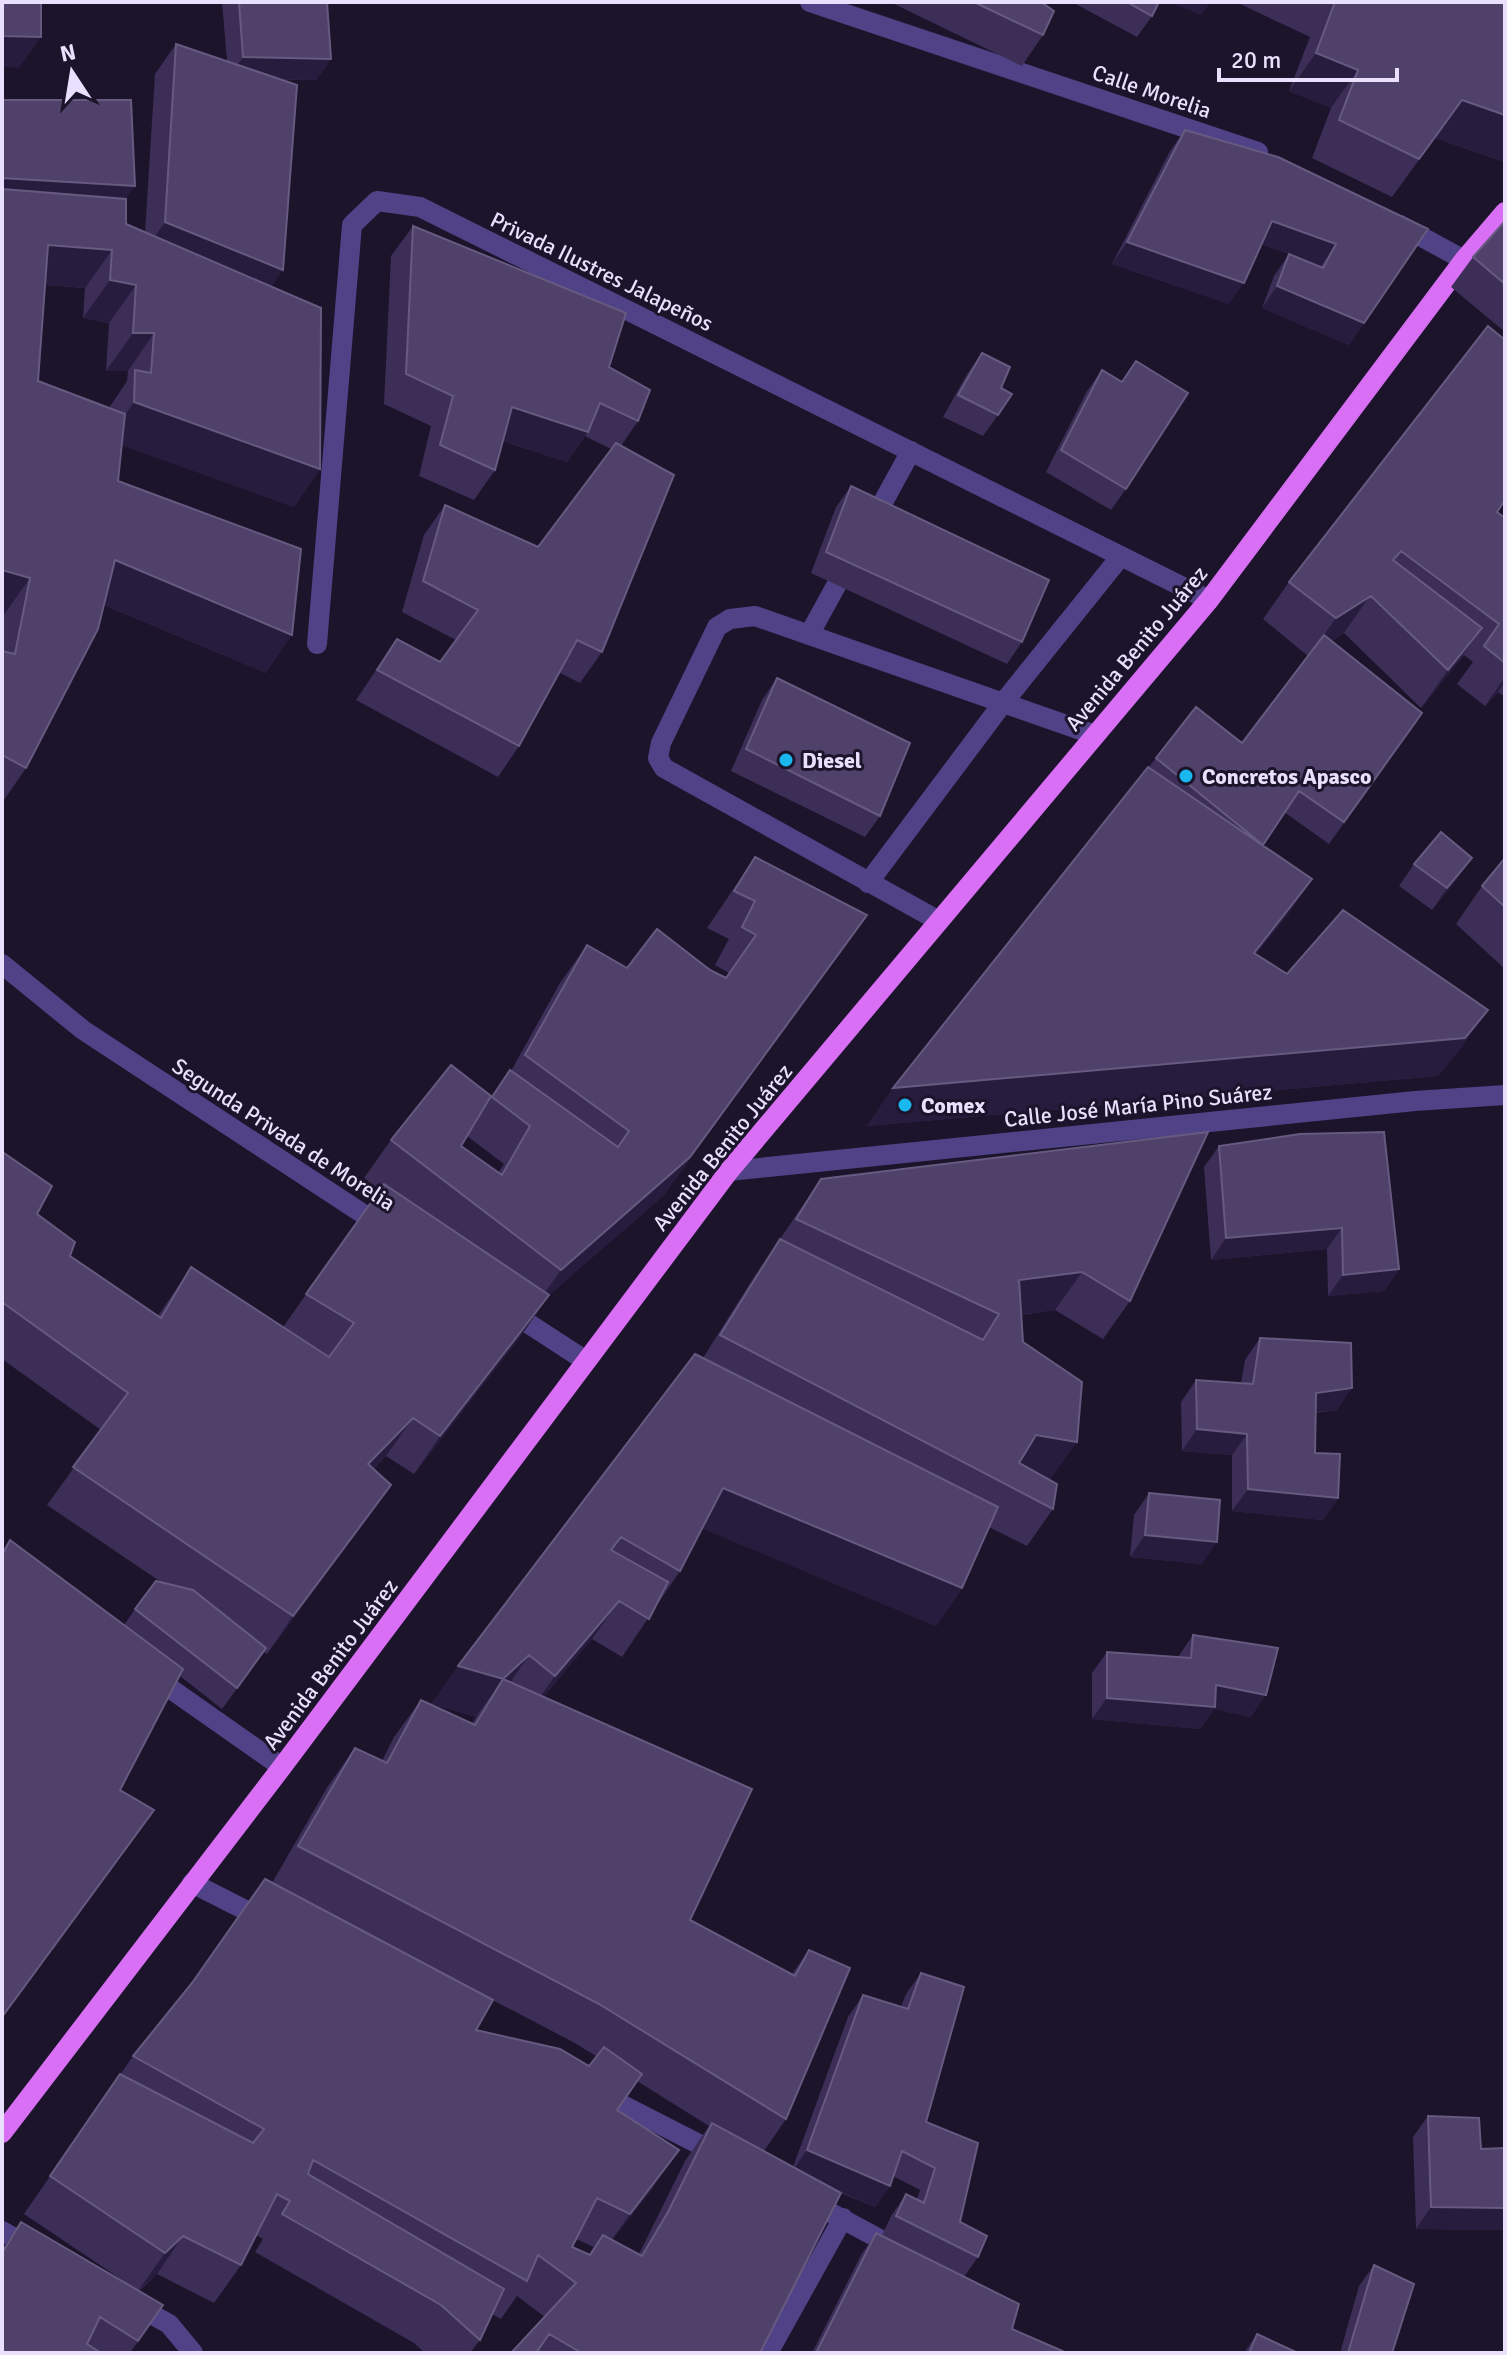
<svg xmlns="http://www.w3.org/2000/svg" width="1507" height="2355" font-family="Signika,sans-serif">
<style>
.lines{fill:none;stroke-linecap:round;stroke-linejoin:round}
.minor{stroke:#504286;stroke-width:20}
.major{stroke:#d86ff4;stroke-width:20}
.wall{fill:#3d2e57;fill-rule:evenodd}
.shaded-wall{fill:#281c3e}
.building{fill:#4f4169;stroke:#675a80;stroke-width:2}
.poi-dot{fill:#1ab7ee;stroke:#1b142b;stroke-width:3}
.labels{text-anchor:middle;stroke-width:6;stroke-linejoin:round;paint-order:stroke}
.street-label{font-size:22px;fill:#e8e0fd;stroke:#1b142b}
.poi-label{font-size:22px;font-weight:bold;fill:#e8e0fd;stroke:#1b142b;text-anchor:start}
</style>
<rect width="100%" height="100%" fill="#1b142b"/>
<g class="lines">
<!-- minor -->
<path class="minor" d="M810,2L1258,152
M1400,225L1464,260
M871,524L911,451
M809,635L837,584
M317,644L352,225L377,201L420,207L1209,600
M868,883L1003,703L1121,556
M939,921L664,768L658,758L661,743L717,627L730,619L755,616L1095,735
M2,964L83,1030L386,1229
M729,1171L1415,1101L1505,1095
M509,1311L586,1361
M151,1675L282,1767
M192,1883L267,1921
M597,2092L722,2156
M807,2200L898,2249
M2,2231L33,2248
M131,2303L169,2324L193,2353
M768,2353L843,2218"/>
<!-- major -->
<path class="major" d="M2,2133L282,1767L729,1171L1209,600L1464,260L1505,212"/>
</g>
<!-- wall -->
<path class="wall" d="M222,2H327L331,59L316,80H282L272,286L320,469L294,507L122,445L118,481L266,673L104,605L26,768L2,803V100L126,199V224L145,232L155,74L176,44L227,61ZM45,285L85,288L83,318L109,323L106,371H128L127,381L109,408L38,381Z
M890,2H1041L1043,35L1022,66Z
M1072,2H1159L1152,16L1137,37Z
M1241,2H1505V161L1504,162L1435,138L1392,197L1312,158L1331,108L1289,91L1310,37L1240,4Z
M1185,130L1428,229L1349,345L1262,308L1274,276L1289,254L1262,244L1229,304L1112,264L1170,151Z
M1505,221V332L1451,287L1473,257Z
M413,226L609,367L638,421L621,446L602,652L580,683L560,673L519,746L498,777L356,700L397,639L440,662L456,640L402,612L424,535L445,505L538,547L611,449L585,436L567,462L503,441L495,470L474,500L419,476L431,426L384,404L391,256Z
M982,353L1001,388L998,415L983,436L943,417L967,374Z
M1102,370L1126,489L1111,510L1046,472L1087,391Z
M851,486L1022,642L1007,664L811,573L836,507Z
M1497,512L1505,518V697L1498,692L1485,706L1457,684L1473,662L1464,655L1421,708L1344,633L1332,641L1422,713L1329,844L1284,812L1263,845L1312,879L1286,917L1256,954L1287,974L1461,1048L1438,1076L867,1126L893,1088L1156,758L1242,743L1308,656L1263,619L1289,582Z
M777,678L880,816L865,837L731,771L762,700Z
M755,857L867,915L664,1195L549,1295L523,1333L414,1474L386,1456L374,1469L364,1523L267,1654L264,1652L222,1709L180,1676L120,1790L127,1848L2,2018V1552L10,1540L124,1625L135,1609L161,1582L47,1505L101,1430L2,1359V1155L37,1214L70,1256L158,1316L191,1267L283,1327L380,1190L364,1178L391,1140L486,1104L511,1071L560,983L587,945L627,968L710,970L726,978L729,973L715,965L729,939L707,928ZM467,1136L504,1164L498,1173L461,1146Z
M1505,858V969L1456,924L1482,886Z
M1414,864L1457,879L1432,910L1399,886Z
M1208,1132L1130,1301L1103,1339L1055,1310L1021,1315L1023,1342L1050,1480L1053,1509L1027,1546L989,1527L962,1588L936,1626L702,1528L680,1571L622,1657L592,1639L543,1697L690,1920L792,1974L809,1950L786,2119L764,2151L793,2167L848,2017L863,1995L901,2007L906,1994L921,1973L926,2122L960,2222L978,2257L964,2277L1012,2329L1067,2353H812L861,2255L876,2233L882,2236L891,2216L906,2194L917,2199L920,2190L893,2176L890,2186L875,2207L838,2192L760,2353H511L545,2317L517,2296L501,2319L492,2314L480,2340L470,2353H425L414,2343L255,2252L263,2239L256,2235L241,2265L214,2303L157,2274L139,2291L163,2305L130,2353H2V2249L21,2222L134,2288L24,2214L133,2056L272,1883L328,1786L355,1748L382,1761L394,1737L421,1700L472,1724L476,1717L431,1704L703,1358L754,1277L821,1179ZM412,1958L573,2042L596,2056L589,2066L476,2030ZM637,2081L709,2126L685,2161L639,2254L612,2240L653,2188L617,2110ZM576,2239L594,2247L589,2254L572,2247Z
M1300,1134L1399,1269L1384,1291L1328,1296L1327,1249L1211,1260L1204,1167L1219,1146Z
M1260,1338L1337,1410L1316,1413L1315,1453L1338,1498L1323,1520L1232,1511V1455L1182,1451L1181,1402L1196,1380L1241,1383L1245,1360Z
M1149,1493L1202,1564L1130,1557L1134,1515Z
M1193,1635L1251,1717L1214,1709L1200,1729L1092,1719V1673L1107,1652L1178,1657Z
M1428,2116L1481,2149L1505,2148V2230L1416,2229L1413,2137Z
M1374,2265L1392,2353H1340L1359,2286Z
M1257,2334L1298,2353H1244Z"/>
<!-- shaded-wall -->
<path class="shaded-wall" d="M1169,2H1211L1201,15Z
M2,36L41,37L19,68L2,67Z
M1316,53L1358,70L1331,108L1289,91Z
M243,57L331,59L316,80L228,79Z
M1462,100L1505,115V161L1504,162L1435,138L1392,197Z
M2,178L135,186L114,216L2,210Z
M1272,221L1336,244L1321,266L1257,243Z
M165,222L283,270L262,301L144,252Z
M1127,242L1244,283L1229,304L1112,264Z
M48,245L112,250L85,288L21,283Z
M110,280L136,285L109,323L83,318Z
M1277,286L1364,323L1349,345L1262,308Z
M133,333H154L128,371H106Z
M134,402L320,469L294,507L107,440Z
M512,407L588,432L567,462L491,437Z
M1401,551L1344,633L1309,656L1336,618Z
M115,560L292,635L266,673L88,598Z
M2,570L30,578L3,616L2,615Z
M1482,628L1455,666L1421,708L1448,670Z
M1505,677V682L1498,692L1485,706Z
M1472,858L1457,879L1432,910L1447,888Z
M1312,879L1286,917L1227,991L1254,953Z
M867,915L664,1195L534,1308L561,1270Z
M1488,1010L1461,1048L1438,1076L867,1126L893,1088Z
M1342,1228L1327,1249L1211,1260L1226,1238Z
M1399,1269L1384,1291L1328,1296L1343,1275Z
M1082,1272L1055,1310L996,1318L1019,1280Z
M549,1295L523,1333L414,1474L440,1436Z
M1352,1388L1337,1410L1301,1414L1316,1393Z
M413,1418L386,1456L342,1502L368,1464Z
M1197,1429L1247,1434L1232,1455L1182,1451Z
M1036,1435L1077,1442L1050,1480L1009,1473Z
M391,1485L364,1523L267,1654L293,1616Z
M723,1488L962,1588L936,1626L696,1526Z
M1248,1489L1338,1498L1323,1520L1232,1511Z
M1145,1535L1217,1542L1202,1564L1130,1557Z
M619,1601L592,1639L528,1714L555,1676Z
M529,1655L503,1693V1679L476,1717L431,1704L458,1666Z
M1216,1685L1266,1695L1251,1717L1214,1709L1200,1729L1092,1719L1107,1698Z
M154,1810L127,1848L2,2018V2017Z
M679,2150L653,2188L603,2252L630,2214Z
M807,2150L890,2186L875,2207L792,2171Z
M1431,2207L1505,2208V2230L1416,2229Z
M183,2236L157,2274L138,2291L165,2253Z"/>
<!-- building -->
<path class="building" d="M2,2H41V37L2,36Z
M239,2H327L331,59L243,57Z
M974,2H1041L1054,11L1043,35Z
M1127,2H1159L1152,16Z
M1335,2H1505V115L1462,100L1419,159L1339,120L1358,70L1316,53Z
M176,44L297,85L283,270L165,222Z
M2,100H131L135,186L2,178Z
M1185,130L1278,157L1428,229L1364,323L1277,286L1289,254L1323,268L1336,244L1272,221L1244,283L1127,242Z
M2,189L126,199V224L321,308L320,469L134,402L135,370L151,373L154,333H133L136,285L110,280L112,250L48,245L38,381L125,414L118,481L301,549L292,635L115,560L98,629L26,768L2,755V651L15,654L30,578L2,570Z
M1505,221V284L1473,257Z
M413,226L626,313L609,367L650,390L638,421L600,403L588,432L512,407L495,470L440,445L453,396L406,374Z
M1488,326L1505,340V500L1497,512L1505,518V663L1484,646L1499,624L1401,551L1393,560L1482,628L1448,670L1371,596L1336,618L1289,582Z
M982,353L1010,367L1001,388L1012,394L998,415L958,395Z
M1136,361L1188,393L1126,489L1061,450L1102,370L1122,382Z
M616,443L674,475L602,652L577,640L519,746L377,670L397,639L440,662L478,610L423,581L445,505L538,547Z
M851,486L1049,580L1022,642L826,552Z
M1324,635L1422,713L1344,822L1299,791L1263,845L1156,758L1196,707L1242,743Z
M777,678L910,743L880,816L746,749Z
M1148,767L1312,879L1254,953L1287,974L1343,910L1488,1010L1465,1038L893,1088Z
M1441,832L1472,858L1447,888L1414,864Z
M755,857L867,915L690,1157L561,1270L391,1140L451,1065L491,1096L461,1146L502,1175L530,1126L492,1097L510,1070L618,1147L629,1131L525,1055L587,945L627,968L657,929L710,970L726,978L756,935L742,927L755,901L734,891Z
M1505,858V907L1482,886Z
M1208,1132L1130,1301L1082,1272L1019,1280L1023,1342L1082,1382L1077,1442L1036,1435L1019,1463L1057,1484L1053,1509L720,1335L780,1239L983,1340L999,1314L796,1219L821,1179Z
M1384,1132L1399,1269L1343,1275L1342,1228L1226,1238L1219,1146L1300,1134Z
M4,1153L52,1186L37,1214L75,1242L70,1256L161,1318L191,1267L329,1357L354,1323L306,1294L384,1184L549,1295L440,1436L413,1418L368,1464L391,1485L293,1616L73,1467L128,1393L2,1302V1155Z
M1260,1338L1351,1343L1352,1388L1316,1393L1315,1453L1340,1454L1338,1498L1248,1489L1247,1434L1197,1429L1196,1380L1253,1384Z
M695,1354L998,1507L962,1588L723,1488L680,1571L621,1537L611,1550L668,1582L649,1619L619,1601L555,1676L529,1655L503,1679L458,1666Z
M1149,1493L1220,1500L1217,1542L1145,1535Z
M10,1540L183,1669L120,1790L154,1810L2,2017V1555Z
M156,1581L193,1590L266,1648L237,1688L135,1609Z
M1193,1635L1278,1648L1266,1695L1216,1685L1215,1707L1107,1698V1652L1191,1658Z
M503,1679L752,1789L690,1920L795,1976L809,1950L850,1968L786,2119L599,2004L298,1846L355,1748L387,1763L421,1700L475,1725Z
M265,1879L493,2000L476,2030L560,2049L589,2066L604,2047L642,2074L617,2110L679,2150L630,2214L597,2198L572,2247L590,2255L603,2235L642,2256L668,2212L712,2123L841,2193L760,2353H582L549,2334L536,2353H511L576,2283L538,2255L527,2281L313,2160L308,2174L504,2289L480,2340L441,2305L282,2214L290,2201L277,2194L241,2265L183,2236L165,2253L50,2176L120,2074L253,2143L264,2129L133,2056L192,1983Z
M921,1973L964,1987L926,2122L978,2143L960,2222L987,2236L978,2257L896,2216L906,2194L924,2203L935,2168L902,2151L890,2186L807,2150L863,1995L908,2009Z
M1428,2116L1479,2118L1481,2149L1505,2148V2208L1431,2207Z
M21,2222L163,2305L138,2341L100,2317L87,2344L101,2353H2V2253Z
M876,2233L1019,2304L1012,2329L1067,2353H816Z
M1374,2265L1414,2284L1392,2353H1348Z
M1257,2334L1298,2353H1249Z"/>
<!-- markers -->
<g class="poi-dot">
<circle cx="786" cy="760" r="8"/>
<circle cx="1186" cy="776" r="8"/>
<circle cx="905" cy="1105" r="8"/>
</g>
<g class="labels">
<!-- street labels -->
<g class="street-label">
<text transform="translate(1152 91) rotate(19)" y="8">Calle Morelia</text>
<text transform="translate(602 271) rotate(26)" y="8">Privada Ilustres Jalapeños</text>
<text transform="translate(1136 648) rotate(-50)" y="8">Avenida Benito Juárez</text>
<text transform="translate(1138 1105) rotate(-6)" y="8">Calle José María Pino Suárez</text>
<text transform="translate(284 1134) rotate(33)" y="8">Segunda Privada de Morelia</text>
<text transform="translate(722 1147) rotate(-51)" y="8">Avenida Benito Juárez</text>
<text transform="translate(330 1664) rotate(-53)" y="8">Avenida Benito Juárez</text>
</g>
<!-- poi labels -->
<g class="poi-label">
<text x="802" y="768">Diesel</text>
<text x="1202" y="784">Concretos Apasco</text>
<text x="921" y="1113">Comex</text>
</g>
</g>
<!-- border -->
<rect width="1507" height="2355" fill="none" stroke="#e8e0fd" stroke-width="8"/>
<!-- north arrow -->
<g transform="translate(72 72) rotate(348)" stroke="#1b142b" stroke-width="6" paint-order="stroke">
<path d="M0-6L14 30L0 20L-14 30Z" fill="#e8e0fd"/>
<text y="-12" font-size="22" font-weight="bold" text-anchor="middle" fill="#e8e0fd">N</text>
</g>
<!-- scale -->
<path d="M1219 68v12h178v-12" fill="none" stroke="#e8e0fd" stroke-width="4"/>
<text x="1231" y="68" font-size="24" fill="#e8e0fd" stroke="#1b142b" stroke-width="6" paint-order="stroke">20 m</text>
</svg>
